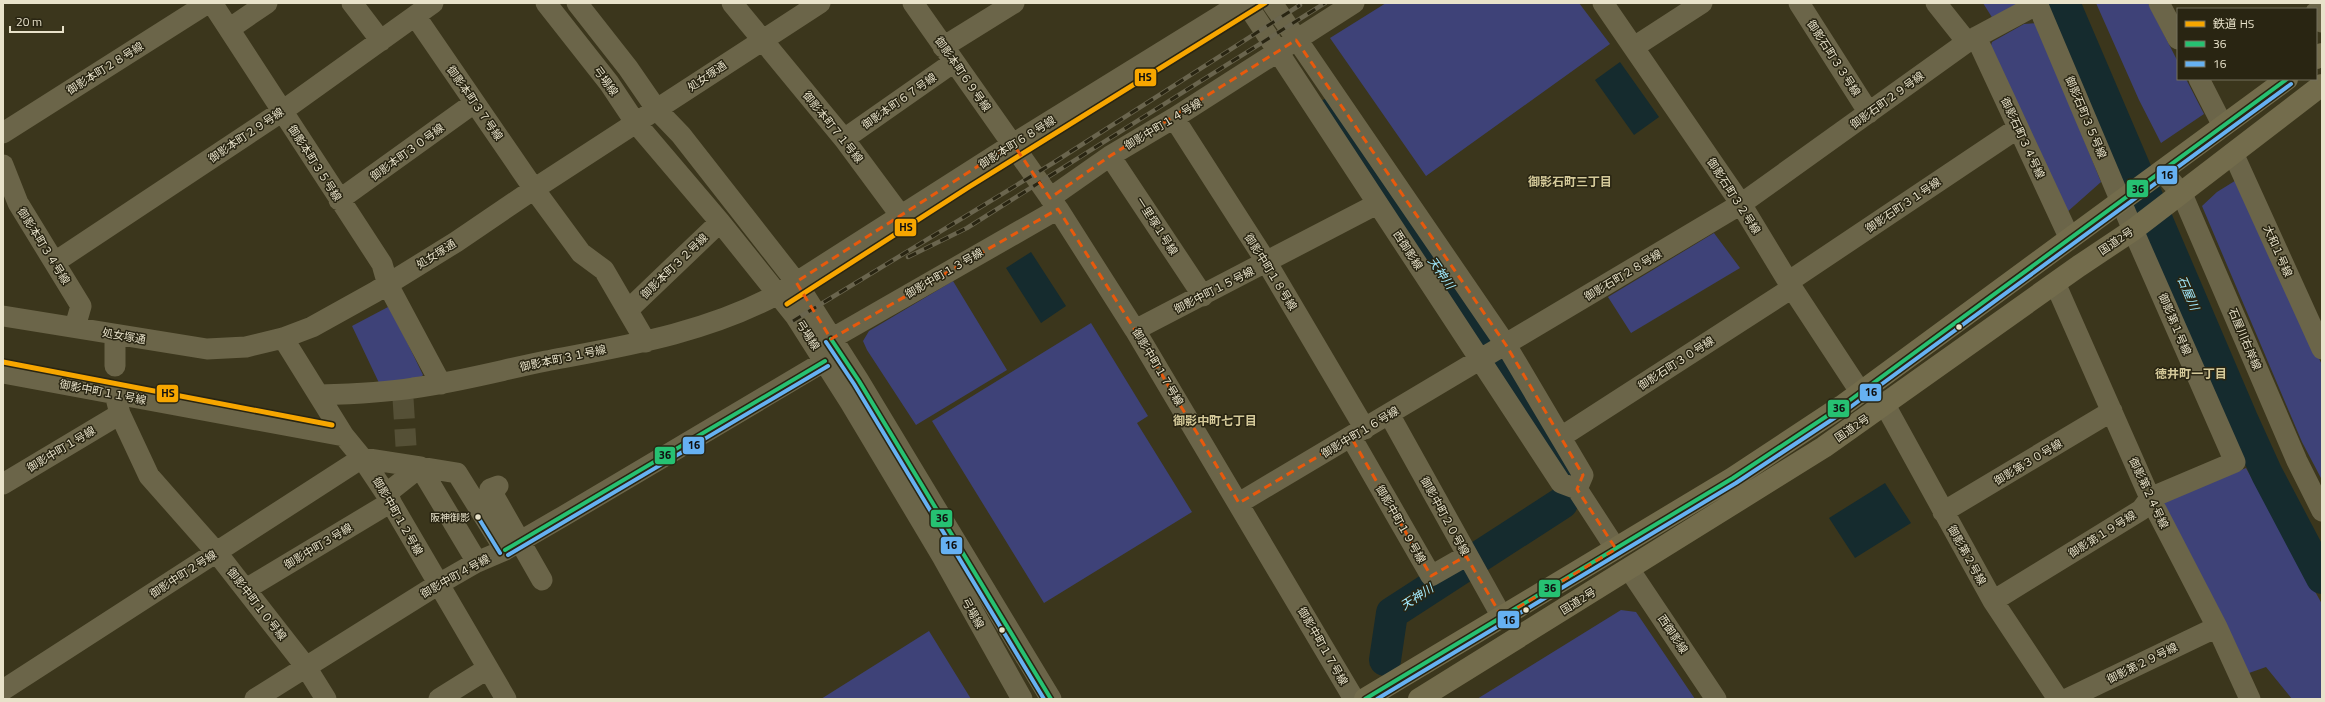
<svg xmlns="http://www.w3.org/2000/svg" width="2325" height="702" font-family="'Titillium Web','Noto Sans JP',sans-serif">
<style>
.green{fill:#3e4278}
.water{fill:#152b2e}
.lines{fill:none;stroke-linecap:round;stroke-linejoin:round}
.river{stroke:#152b2e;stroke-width:32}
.minor-tunnel{stroke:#555036;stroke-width:21;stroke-dasharray:21 10;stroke-linecap:butt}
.minor{stroke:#6b6549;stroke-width:21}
.highway{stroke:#736c4c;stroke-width:22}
.rail-casing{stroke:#6a654e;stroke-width:4.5}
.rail{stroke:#292512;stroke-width:3;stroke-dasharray:9;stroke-linecap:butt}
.bus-1-casing{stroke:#292512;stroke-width:7}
.bus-2-casing{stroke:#292512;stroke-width:7}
.bus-1{stroke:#26c172;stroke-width:4}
.bus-2{stroke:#66b1f2;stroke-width:4}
.rail-1-casing{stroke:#292512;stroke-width:8}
.rail-1{stroke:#f7a600;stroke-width:5}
.marked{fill:none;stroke:#e8590c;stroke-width:3;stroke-dasharray:8 5;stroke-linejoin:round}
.bus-dot{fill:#e8e2ca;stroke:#292512;stroke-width:1.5}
.labels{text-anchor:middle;stroke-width:3;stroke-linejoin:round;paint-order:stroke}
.bus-label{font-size:10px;fill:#e8e2ca;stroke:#292512;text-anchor:end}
.street-label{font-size:11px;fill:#e8e2ca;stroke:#292512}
.neighbourhood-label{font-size:12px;font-weight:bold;fill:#d5ca9a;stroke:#292512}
.water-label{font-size:12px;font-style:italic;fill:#a2ebff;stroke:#292512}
.line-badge{stroke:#292512;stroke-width:1.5}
.pale-badge-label{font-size:11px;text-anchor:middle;font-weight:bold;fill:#111}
</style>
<rect width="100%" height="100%" fill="#3b361c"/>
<!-- green -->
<path class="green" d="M1386,3H1579L1610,44L1426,176L1330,38Z
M1983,3H2024L1993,19Z
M2096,3H2148L2178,62V79H2186L2204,114L2161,143L2139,100Z
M2037,23L2101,182L2066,213L1988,56L1992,42L2024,24Z
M2238,179L2322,365V480L2302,442L2202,206L2217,192Z
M1714,233L1740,268L1631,333L1608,297Z
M953,281L1007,370L916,425L867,350L863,341L869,331Z
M388,307L392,311L423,375L418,380L380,385L352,326Z
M1091,323L1148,416L1137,423L1192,512L1044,603L932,421Z
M2246,468L2322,604V699H2292L2266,667L2249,673L2159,504Z
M1621,610L1636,612L1695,699H1477Z
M929,631L971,699H821Z"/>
<!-- water -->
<path class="water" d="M1620,62L1659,117L1634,135L1595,80Z
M1031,252L1066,306L1041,323L1006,268Z
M1885,483L1911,523L1855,558L1829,518Z"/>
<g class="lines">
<!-- river -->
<path class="river" d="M2064,3L2242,419L2267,474L2322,578
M1330,114L1500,357L1564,463
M1385,660L1392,613L1562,503"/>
<!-- minor-tunnel -->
<path class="minor-tunnel" d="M403,398L406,446"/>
<!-- minor -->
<path class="minor" d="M212,3L382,264L388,285L441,384
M352,3L381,41
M546,3L609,83L635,122L720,222L796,317L850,402L942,556L1022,699
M577,3L628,68L657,110L681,135L796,282L859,381L1051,699
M732,3L844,139L901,216
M913,3L1058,209L1135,330L1354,699
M1246,3L1561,483L1577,489L1616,549
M1272,3L1506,345L1583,475L1577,489
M1603,3L1741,204L1792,288L1861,393
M1799,3L1869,113
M1936,3L1967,42
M2159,3L2178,39
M2316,12L2322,22
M416,17L534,189L581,253L604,270L646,342
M229,29L267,3
M1976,37L2070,239
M943,47L1014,3
M1634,47L1702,3
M2199,79L2223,126
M1174,118L1267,263L1365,429
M3,133L208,3
M844,139L954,62
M2233,153L2322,349
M1110,156L1203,296
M3,165L18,203L81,306L75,327
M2162,171L2182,194L2297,461L2322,511
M1050,198L1110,156L1174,118L1354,3
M339,200L474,103
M55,262L281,112L433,3
M1788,282L2018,128
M2055,283L2150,498L2217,627L2250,699
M628,310L720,222
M3,316L207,349L246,347L283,338L312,327L375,292L456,242L534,189L820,3
M1135,330L1377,204
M283,338L344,436L362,458L386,494L506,699
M831,339L1058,209
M115,366V335
M3,373L344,436
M114,390L120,414L149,476L217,553L306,667L326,699
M319,395C350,394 382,393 413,388C458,382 502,370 546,361C625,346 706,333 778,294L1013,144L1241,3
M1885,405L1993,601L2058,699
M1389,414L1502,617
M1351,437L1431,576L1466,556
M1561,437L1792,288
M3,484L120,414
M498,486L490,489L542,580
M386,494L420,467L457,473L505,550
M1239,503L1741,204L1967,42L2038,4
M1943,512L2112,411
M1629,569L1716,699
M246,589L391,502
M1993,601L2141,510L2150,498L2235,462L2133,230L2037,3
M3,690L362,458L420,467L477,562
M255,699L437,585L477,562L505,550L562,517L825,361
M439,699L487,669
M2067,699L2217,627"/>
<!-- highway -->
<path class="highway" d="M2316,58L2322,54
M1365,699L1733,478L1842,406L2287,79
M1419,699L1824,447L2079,266L2133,230L2322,85"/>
<!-- rail casing -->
<g class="rail-casing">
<path id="rail" d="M908,257L967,228L1325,3
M793,321L1053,163L1300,5"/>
</g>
<!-- rail -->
<use href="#rail" class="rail"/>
<!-- bus-1 casing -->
<g class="bus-1-casing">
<path id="bus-1" d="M831,339L859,381L1051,699
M505,550L825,361
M1365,699L1733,478L1842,406L2287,79"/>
</g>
<!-- bus-2 casing -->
<g class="bus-2-casing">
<path id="bus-2" d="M826,342L854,384L1044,699
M478,517L500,553
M508,555L828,366
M1377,699L1736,483L1845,411L2291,84"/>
</g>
<!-- bus-1 -->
<use href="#bus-1" class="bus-1"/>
<!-- bus-2 -->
<use href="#bus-2" class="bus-2"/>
<!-- rail-1 casing -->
<g class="rail-1-casing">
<path id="rail-1" d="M787,304L969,187L1265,3
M3,362L332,425"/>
</g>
<!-- rail-1 -->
<use href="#rail-1" class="rail-1"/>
</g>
<!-- marked area -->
<path class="marked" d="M1296,40L1506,345L1583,475L1577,489L1616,549L1502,617L1466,556L1431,576L1351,437L1239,503L1135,330L1058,209L831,339L796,282L1013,144L1050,198L1110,156Z"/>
<!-- markers -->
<g class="bus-dot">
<circle cx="1959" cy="327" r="3.5"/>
<circle cx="478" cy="517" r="3.5"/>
<circle cx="1526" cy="610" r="3.5"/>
<circle cx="1002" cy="630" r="3.5"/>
</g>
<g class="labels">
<!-- bus labels -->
<g class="bus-label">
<text x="470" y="521">阪神御影</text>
</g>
<!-- street labels -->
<g class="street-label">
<text transform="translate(1834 58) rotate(57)" y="4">御影石町３３号線</text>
<text transform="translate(105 68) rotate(-32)" y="4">御影本町２８号線</text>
<text transform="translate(963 74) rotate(55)" y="4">御影本町６９号線</text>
<text transform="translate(707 76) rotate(-34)" y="4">処女塚通</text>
<text transform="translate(606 81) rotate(54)" y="4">弓場線</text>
<text transform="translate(1887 100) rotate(-36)" y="4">御影石町２９号線</text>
<text transform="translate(899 101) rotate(-35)" y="4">御影本町６７号線</text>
<text transform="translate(475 103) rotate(55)" y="4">御影本町３７号線</text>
<text transform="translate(2086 117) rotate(67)" y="4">御影石町３５号線</text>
<text transform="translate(1163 124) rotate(-31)" y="4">御影中町１４号線</text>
<text transform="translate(833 127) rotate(51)" y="4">御影本町７１号線</text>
<text transform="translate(246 135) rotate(-34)" y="4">御影本町２９号線</text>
<text transform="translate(2023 138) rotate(65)" y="4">御影石町３４号線</text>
<text transform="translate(1017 142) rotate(-32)" y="4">御影本町６８号線</text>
<text transform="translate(407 152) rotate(-36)" y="4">御影本町３０号線</text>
<text transform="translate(315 163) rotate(57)" y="4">御影本町３５号線</text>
<text transform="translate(1734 196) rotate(57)" y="4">御影石町３２号線</text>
<text transform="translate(1903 205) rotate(-34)" y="4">御影石町３１号線</text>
<text transform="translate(1157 226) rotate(57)" y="4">一里塚１号線</text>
<text transform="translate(2116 241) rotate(-34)" y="4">国道2号</text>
<text transform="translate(44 246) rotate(58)" y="4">御影本町３４号線</text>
<text transform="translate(1408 250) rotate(57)" y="4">西御影線</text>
<text transform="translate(2278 251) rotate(66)" y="4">大和１号線</text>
<text transform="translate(436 254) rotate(-32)" y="4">処女塚通</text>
<text transform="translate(674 266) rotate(-44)" y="4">御影本町３２号線</text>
<text transform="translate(1271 272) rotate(58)" y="4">御影中町１８号線</text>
<text transform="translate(944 273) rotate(-30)" y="4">御影中町１３号線</text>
<text transform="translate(1623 275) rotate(-31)" y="4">御影石町２８号線</text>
<text transform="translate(1214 290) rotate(-27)" y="4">御影中町１５号線</text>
<text transform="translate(2175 324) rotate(67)" y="4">御影第１号線</text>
<text transform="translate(808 335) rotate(57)" y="4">弓場線</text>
<text transform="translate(124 336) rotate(10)" y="4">処女塚通</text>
<text transform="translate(2245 339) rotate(67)" y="4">石屋川右岸線</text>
<text transform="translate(563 358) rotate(-12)" y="4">御影本町３１号線</text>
<text transform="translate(1676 363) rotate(-33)" y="4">御影石町３０号線</text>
<text transform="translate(1158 367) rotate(59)" y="4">御影中町１７号線</text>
<text transform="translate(103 392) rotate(11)" y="4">御影中町１１号線</text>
<text transform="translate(1852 428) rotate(-34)" y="4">国道2号</text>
<text transform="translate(1360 432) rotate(-31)" y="4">御影中町１６号線</text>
<text transform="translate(61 449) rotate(-31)" y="4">御影中町１号線</text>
<text transform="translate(2028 462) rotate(-31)" y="4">御影第３０号線</text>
<text transform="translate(2149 493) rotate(65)" y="4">御影第２４号線</text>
<text transform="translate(398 516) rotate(60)" y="4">御影中町１２号線</text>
<text transform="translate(1445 516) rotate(61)" y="4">御影中町２０号線</text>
<text transform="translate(1401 524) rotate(60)" y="4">御影中町１９号線</text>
<text transform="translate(2102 534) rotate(-32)" y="4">御影第１９号線</text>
<text transform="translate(318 546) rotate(-31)" y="4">御影中町３号線</text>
<text transform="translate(1967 555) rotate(61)" y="4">御影第２号線</text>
<text transform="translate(183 574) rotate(-33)" y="4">御影中町２号線</text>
<text transform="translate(455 576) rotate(-29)" y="4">御影中町４号線</text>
<text transform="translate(1578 601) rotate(-32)" y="4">国道2号</text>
<text transform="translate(257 604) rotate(52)" y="4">御影中町１０号線</text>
<text transform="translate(973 613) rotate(61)" y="4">弓場線</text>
<text transform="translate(1673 634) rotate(56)" y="4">西御影線</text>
<text transform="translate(1323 646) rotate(60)" y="4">御影中町１７号線</text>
<text transform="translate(2142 663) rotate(-26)" y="4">御影第２９号線</text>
</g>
<!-- neighbourhood labels -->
<g class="neighbourhood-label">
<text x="1570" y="186">御影石町三丁目</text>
<text x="2191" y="378">徳井町一丁目</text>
<text x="1215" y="425">御影中町七丁目</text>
</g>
<!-- water labels -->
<g class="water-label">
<text transform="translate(1441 273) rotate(55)" y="4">天神川</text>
<text transform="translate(2188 293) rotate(67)" y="4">石屋川</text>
<text transform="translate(1417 597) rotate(-33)" y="4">天神川</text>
</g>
</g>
<g class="line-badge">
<rect x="1134" y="68" width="23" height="19" rx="4" fill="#f7a600"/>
<rect x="2156" y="165" width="22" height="20" rx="4" fill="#66b1f2"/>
<rect x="2126" y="179" width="23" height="19" rx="4" fill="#26c172"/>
<rect x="894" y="218" width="23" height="19" rx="4" fill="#f7a600"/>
<rect x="1859" y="383" width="23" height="19" rx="4" fill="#66b1f2"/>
<rect x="156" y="384" width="23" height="19" rx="4" fill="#f7a600"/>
<rect x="1827" y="399" width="23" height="19" rx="4" fill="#26c172"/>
<rect x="682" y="436" width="23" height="19" rx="4" fill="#66b1f2"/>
<rect x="654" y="446" width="22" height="19" rx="4" fill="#26c172"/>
<rect x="930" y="509" width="23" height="19" rx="4" fill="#26c172"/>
<rect x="940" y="536" width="23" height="19" rx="4" fill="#66b1f2"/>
<rect x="1538" y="579" width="23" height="19" rx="4" fill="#26c172"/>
<rect x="1497" y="610" width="23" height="19" rx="4" fill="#66b1f2"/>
</g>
<g class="pale-badge-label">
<text x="1145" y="81">HS</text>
<text x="2167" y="179">16</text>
<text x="2138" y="193">36</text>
<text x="906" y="231">HS</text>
<text x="1871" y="396">16</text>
<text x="168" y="397">HS</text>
<text x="1839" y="412">36</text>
<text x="694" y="449">16</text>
<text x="665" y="459">36</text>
<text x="942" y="522">36</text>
<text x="951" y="549">16</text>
<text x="1550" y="592">36</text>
<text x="1509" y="624">16</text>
</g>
<!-- border -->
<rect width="2325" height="702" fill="none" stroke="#e8e2ca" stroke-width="8"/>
<!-- legend -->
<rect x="2177" y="8" width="140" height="72" fill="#292512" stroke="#75715c"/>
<rect x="2185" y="21" width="20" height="6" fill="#f7a600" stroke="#75715c"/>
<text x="2213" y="28" font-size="12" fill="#e8e2ca">鉄道 HS</text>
<rect x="2185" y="41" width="20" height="6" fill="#26c172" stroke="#75715c"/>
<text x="2213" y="48" font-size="12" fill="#e8e2ca">36</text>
<rect x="2185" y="61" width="20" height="6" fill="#66b1f2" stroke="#75715c"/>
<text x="2213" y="68" font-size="12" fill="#e8e2ca">16</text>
<!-- scale -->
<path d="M10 26v6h53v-6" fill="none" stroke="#e8e2ca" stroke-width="2"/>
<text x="16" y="26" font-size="12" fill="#e8e2ca" stroke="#292512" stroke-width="3" paint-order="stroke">20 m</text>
</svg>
